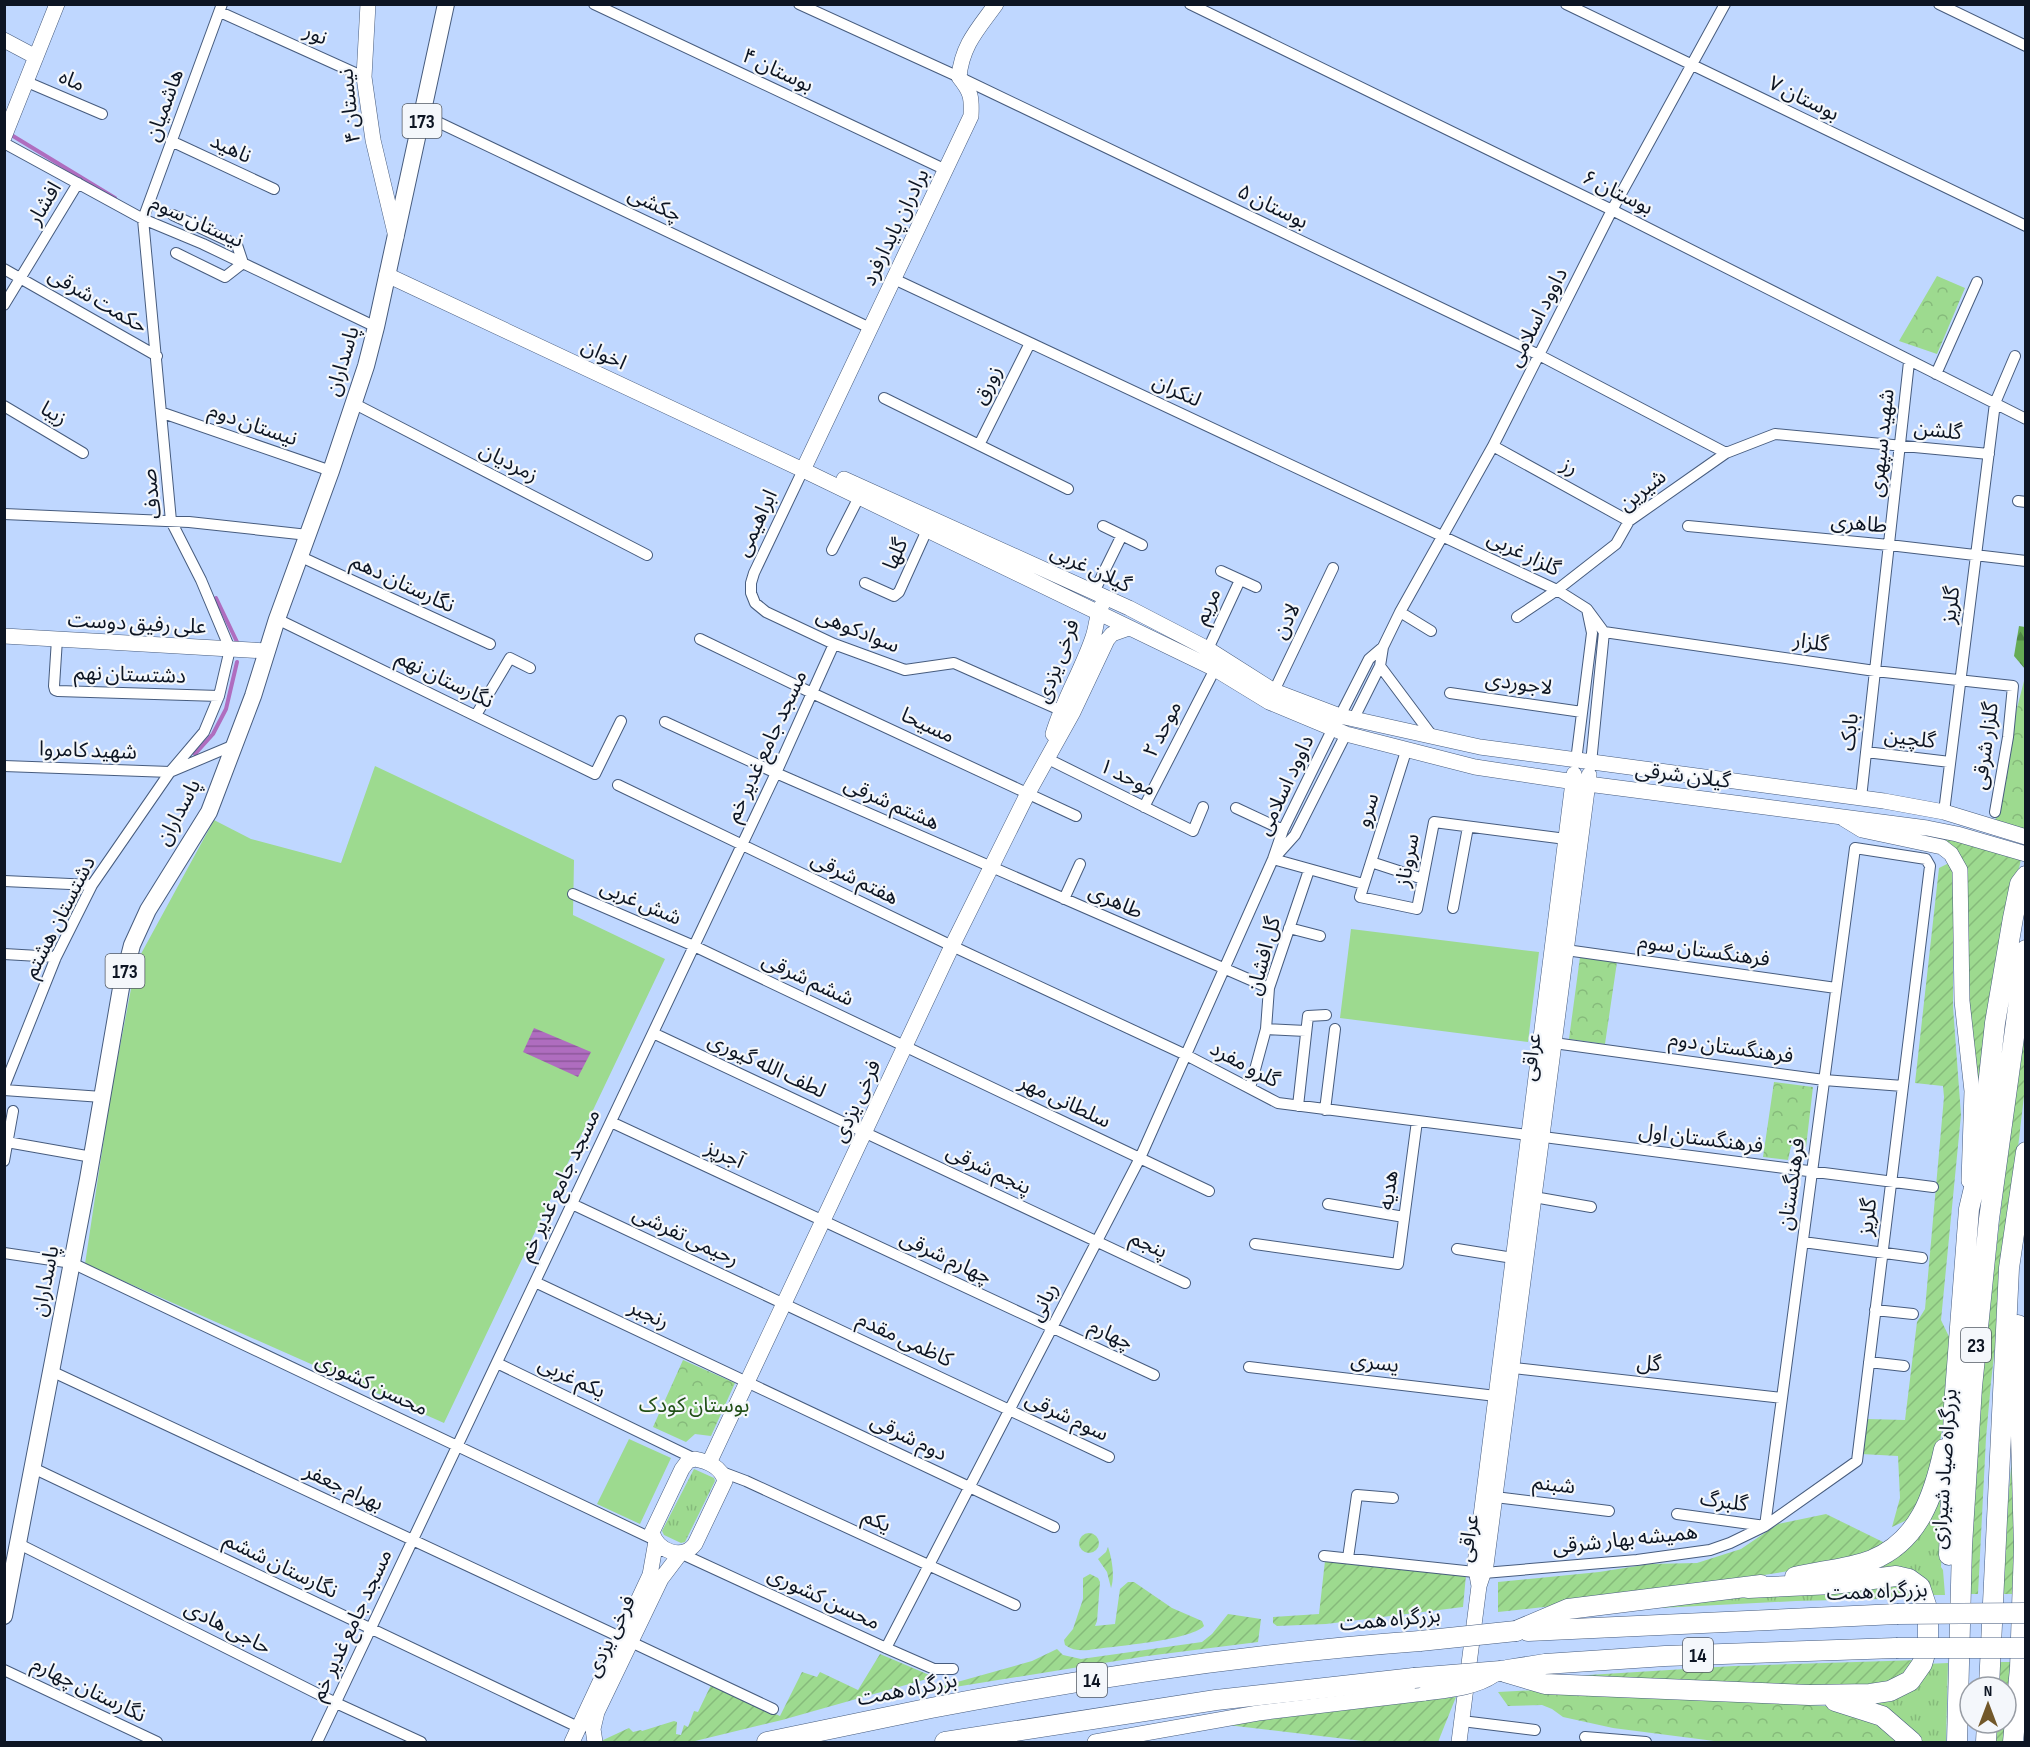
<svg xmlns="http://www.w3.org/2000/svg" width="2030" height="1747" font-family="'Sofia Sans Condensed','Noto Sans Arabic',sans-serif">
<style>
.grass{fill:url(#grass-tufts)}
.forest{fill:url(#forest-firs)}
.park{fill:url(#park-crowns)}
.garden{fill:url(#garden-furrows)}
.pitch{fill:#9dda8f}
.water{fill:url(#water-rules)}
.lines{fill:none;stroke-linecap:round;stroke-linejoin:round}
.stream{stroke:#af6dbf;stroke-width:4}
.street-casing{stroke:#475c7e;stroke-width:12}
.secondary-casing{stroke:#475c7e;stroke-width:16}
.primary-casing{stroke:#475c7e;stroke-width:18}
.highway-casing{stroke:#475c7e;stroke-width:21}
.street{stroke:#fff;stroke-width:10}
.secondary{stroke:#fff;stroke-width:15}
.primary{stroke:#fff;stroke-width:16}
.highway{stroke:#fff;stroke-width:20}
.secondary-bridge-casing{stroke:#475c7e;stroke-width:16;stroke-linecap:butt}
.highway-bridge-casing{stroke:#475c7e;stroke-width:21;stroke-linecap:butt}
.secondary-bridge{stroke:#fff;stroke-width:15}
.highway-bridge{stroke:#fff;stroke-width:20}
.labels{text-anchor:middle;stroke-width:4.5;stroke-linejoin:round;paint-order:stroke}
.shield{fill:#f4f7fb;stroke:#525964;stroke-width:1.5}
.shield-label{font-size:20px;font-weight:bold;fill:#0d1523}
.street-label{font-size:21px;fill:#0d1523;stroke:#f4f7fb}
.park-label{font-size:21px;fill:#214f16;stroke:#f4f7fb}
</style>
<defs>
<pattern id="grass-tufts" width="24" height="20" patternUnits="userSpaceOnUse" patternTransform="scale(1.5)"><rect width="24" height="20" fill="#9dda8f"/><path d="M3 7l-1-3M5 7V3M7 7l1-3M15 17l-1-3M17 17v-4M19 17l1-3" fill="none" stroke="#86ba7b"/></pattern>
<pattern id="forest-firs" width="22" height="20" patternUnits="userSpaceOnUse" patternTransform="scale(1.5)"><rect width="22" height="20" fill="#66ab55"/><path d="M5 1l3.5 6h-7zM16 11l3.5 6h-7z" fill="#528a46"/></pattern>
<pattern id="park-crowns" width="20" height="18" patternUnits="userSpaceOnUse" patternTransform="scale(1.5)"><rect width="20" height="18" fill="#9dda8f"/><path d="M2 6a3 3 0 1 1 6 0M12 15a3 3 0 1 1 6 0" fill="none" stroke="#86ba7b"/></pattern>
<pattern id="garden-furrows" width="10" height="10" patternUnits="userSpaceOnUse" patternTransform="scale(1.5)"><rect width="10" height="10" fill="#9dda8f"/><path d="M-1 1l2-2M0 10L10 0M9 11l2-2" fill="none" stroke="#86ba7b"/></pattern>
<pattern id="water-rules" width="6" height="5" patternUnits="userSpaceOnUse" patternTransform="scale(1.5)"><rect width="6" height="5" fill="#af6dbf"/><path d="M0 2.5h6" fill="none" stroke="#8d589b"/></pattern>
</defs>
<rect width="100%" height="100%" fill="#bfd7ff"/>
<!-- grass -->
<path class="grass" d="M694,1469L714,1478L715,1481L685,1542L681,1543L664,1535L662,1531Z
M1940,1486L1945,1501L1941,1567L1943,1570L1945,1595H1928L1866,1568Z
M1902,1580L1920,1598L1796,1601L1660,1608L1649,1607L1664,1604Z
M1948,1663L1946,1742H1920C1905,1723 1891,1709 1868,1700L1926,1664Z"/>
<!-- forest -->
<path class="forest" d="M2019,626L2025,627V669L2014,656Z"/>
<!-- park -->
<path class="park" d="M1937,276L1965,288L1937,354L1899,341Z
M2025,677V830L1995,822L2016,712Z
M1580,957L1617,962L1605,1044L1569,1039Z
M1774,1082L1813,1087L1806,1147L1791,1146L1788,1160L1763,1157Z
M683,1360L735,1383L711,1436L695,1434L686,1442L653,1427Z
M1536,1690L1827,1706L1880,1726L1901,1742H1722L1613,1728L1563,1717L1552,1709L1542,1705L1508,1706L1498,1692Z"/>
<!-- garden -->
<path class="garden" d="M1882,825L2022,856L2017,876L1978,1155L1959,860Z
M1947,864L1953,867V1007L1961,1115L1941,1320L1952,1343L1944,1420L1937,1457L1921,1507L1907,1520L1892,1527L1900,1498L1898,1456L1861,1454L1867,1419L1905,1420L1917,1322L1925,1309L1944,1097L1943,1086L1915,1083L1939,868Z
M2025,1003V1087L1991,1382L1986,1438L1978,1594H1968L1984,1355Z
M2016,1413L2018,1594H2003L2008,1502Z
M1826,1514L1883,1542L1892,1543L1883,1549L1821,1566L1598,1601L1498,1612V1582L1599,1572L1650,1564L1697,1563L1741,1549L1778,1524Z
M1079 1543a10 10 0 1 1 20 0a10 10 0 1 1-20 0Z
M1108,1547C1112,1559 1115,1576 1111,1588L1107,1572L1098,1559L1106,1552Z
M1325,1561L1466,1575L1463,1607L1326,1624L1277,1626L1273,1623V1617L1319,1614Z
M1090,1574L1098,1578L1100,1582L1097,1621L1095,1626L1115,1624L1120,1589L1128,1582H1134L1172,1608L1202,1621L1204,1626C1189,1641 1113,1646 1089,1650C1080,1651 1072,1650 1065,1645L1064,1640L1073,1629L1083,1599V1578Z
M1228,1614L1261,1619L1258,1642L1147,1656L918,1693L1032,1661L1057,1649L1063,1655L1081,1659L1202,1642L1212,1634Z
M880,1654L934,1677L782,1720L691,1742L601,1741L629,1728L633,1732L641,1730L642,1731L674,1721L677,1722L676,1734L681,1735L684,1725L688,1727L694,1711L698,1712L711,1685L780,1716L802,1672L817,1677L820,1672L858,1690Z
M1919,1660L1912,1673L1881,1690L1540,1678L1734,1666Z
M1996,1662H2015L2008,1742H1994L1995,1723H2006V1687H1995Z
M1456,1697L1438,1742H1371L1210,1723Z"/>
<!-- pitch -->
<path class="pitch" d="M375,766L574,860L573,915L665,959L444,1423L85,1264L110,1098L136,963L214,820L251,839L341,863Z
M1351,929L1539,952L1528,1042L1340,1018Z
M629,1439L671,1458L640,1524L597,1504Z"/>
<!-- water -->
<path class="water" d="M534,1028L591,1052L578,1077L523,1052Z"/>
<g class="lines">
<!-- stream -->
<path class="stream" d="M13,136L115,198
M216,598L238,644
M195,754L213,734L226,709L237,662"/>
<!-- street casing -->
<g class="street-casing">
<path id="street" d="M594,4L946,170
M799,4L959,77L1539,355L1726,453
M1190,4L1612,210L2026,419
M1566,4L2026,226
M1939,4L2026,46
M220,12L364,77
M27,82L102,114
M423,115L870,328
M171,141L274,189
M4,143L143,219L203,244L376,327
M173,215L237,245L243,263L225,277L176,253
M4,269L157,356
M894,279L1557,590L1587,609
M4,305L78,183
M1936,374L1977,282
M884,398L1068,489
M353,403L647,555
M4,406L83,453
M163,413L331,471
M979,445L1030,343
M1493,446L1629,521
M803,470L754,573L751,583V593L755,603L766,612L834,644L905,670L954,663L1060,710
M2018,501L2026,502
M4,514L189,522L308,535
M1103,526L1142,545
M1688,526L1889,545L2026,561
M832,550L859,497
M299,556L490,644
M1221,571L1256,587
M865,583L894,596L899,592L927,530
M1094,592L1122,535
M1400,612L1431,631
M1517,617L1557,590L1616,544L1629,521L1726,453L1775,434L1989,454
M277,619L595,774L621,721
M1604,632L1875,671L2013,686L2008,737L1995,812
M57,639L54,686L55,690L58,691L219,696
M700,639L812,693L1076,816
M1208,649L1240,580
M1380,666L1433,737
M1274,691L1333,568
M1450,693L1582,712
M476,715L510,658L530,668
M1340,716L1369,659L1383,647
M1353,720L1380,666L1383,647L1400,612L1493,446L1612,210L1725,4
M665,722L776,773L1269,988
M1407,748L1360,897L1417,909L1434,822L1566,839
M1866,752L1950,762
M1046,758L1193,831L1203,807
M1576,761L1592,633L1587,609L1604,632L1591,763
M4,766L170,772L234,745
M618,785L952,946L1186,1055L1278,1103L1933,1187
M1861,798L1909,362
M1144,807L1215,669
M1236,808L1283,830
M1944,812L1995,403L2015,356
M1278,854L1295,835L1346,734
M1273,859L1363,884
M1371,862L1423,879
M4,881L92,885
M573,894L694,946L1209,1191
M1064,899L1080,864
M1453,908L1468,827
M1289,928L1320,936
M1566,950L1836,988
M4,954L56,957
M1266,1029L1306,1031
M653,1033L1185,1283
M1554,1043L1824,1080L1903,1086
M4,1087L56,957L92,885L170,772L204,732L219,696L230,649L201,580L171,521L143,219L222,4
M1250,1088L1266,1029L1269,988L1309,870
M4,1090L102,1097
M1298,1106L1308,1016L1326,1015
M1325,1110L1335,1029
M611,1122L1154,1375
M7,1142L92,1157
M4,1161L13,1111
M1534,1197L1591,1207
M572,1204L1109,1457
M1328,1204L1404,1217
M1803,1242L1922,1258
M1255,1244L1398,1264L1417,1121
M1457,1249L1513,1258
M4,1253L72,1263L655,1540
M535,1282L1054,1527
M1875,1310L1913,1314
M1869,1362L1904,1366
M497,1363L695,1459
M1249,1367L1496,1396
M1505,1367L1782,1398
M51,1371L620,1637
M33,1468L578,1727
M722,1472L746,1481L1015,1605
M1495,1497L1609,1511
M1677,1514L1765,1526
M19,1544L336,1703L421,1742
M682,1554L886,1648L934,1669H953
M1324,1556L1484,1573L1637,1560L1710,1550L1730,1543L1765,1526L1857,1461L1930,866L1926,859L1855,848L1765,1526
M1348,1558L1357,1495L1393,1498
M631,1642L773,1709
M886,1648L1140,1158L1273,859L1283,830L1333,728
M4,1670L157,1742
M1462,1721L1535,1730
M1585,1737L1646,1742
M317,1742L776,773L834,644"/>
</g>
<!-- secondary casing -->
<g class="secondary-casing">
<path id="secondary" d="M368,4L364,77L373,140L396,237
M4,40L36,57
M4,137L57,4
M387,275L803,470L1215,669L1269,702L1346,734L1475,767L1588,784L1927,828L1957,834L2026,854
M803,470L971,116C972,97 971,92 959,77C962,45 978,29 996,4
M844,479L1129,608L1208,649L1274,691L1340,716L1480,747L1884,801L1944,812L2026,837
M4,636L267,651
M1053,734C1063,700 1082,670 1093,637C1097,626 1096,616 1102,605
M1844,819L1862,830L1942,847L1951,854L1960,870L1962,1001L1972,1091L1969,1181
M695,1459C709,1462 721,1467 725,1481L695,1544C682,1561 657,1551 652,1532L682,1469L688,1461Z
M709,1463L952,946L1028,793L1073,712L1107,640L1112,634L1129,628
M1479,1586L1475,1564L1574,774
M572,1742L650,1575L656,1541
M595,1742L593,1729L597,1712L661,1579L680,1554
M1095,1742L1258,1713L1425,1693
M1459,1742L1479,1586L1486,1565L1589,775"/>
</g>
<!-- primary casing -->
<g class="primary-casing">
<path id="primary" d="M4,1616L88,1179L121,988L132,945L148,910L209,812L253,696L277,619L331,471L366,366L376,327L446,4"/>
</g>
<!-- highway casing -->
<g class="highway-casing">
<path id="highway" d="M1949,1555L1954,1406L1969,1209L1979,1167L1995,1023L2013,918L2020,884L2026,876
M1795,1577C1820,1571 1848,1569 1872,1560C1919,1541 1934,1495 1944,1449
M1516,1631L1568,1609L1761,1585
M1528,1631L1897,1614
M1507,1670L1545,1664L1665,1656L1896,1648
M1501,1671L1545,1684L1809,1695L1870,1694L1890,1691L1910,1681L1922,1664L1928,1644V1611L1920,1587L1909,1579L1896,1576L1833,1584L1748,1588
M1989,1687L2009,1268L2026,1152
M1835,1701L1882,1716L1912,1742
M767,1742C822,1731 876,1719 931,1708C1092,1677 1256,1653 1420,1641
M945,1742L1216,1700L1414,1678
M1957,1742L1962,1546L1972,1387L1989,1219L2026,950
M1986,1742L1987,1723
M2013,1742L2020,1668L2024,1547L2018,1325"/>
</g>
<!-- street -->
<use href="#street" class="street"/>
<!-- secondary -->
<use href="#secondary" class="secondary"/>
<!-- primary -->
<use href="#primary" class="primary"/>
<!-- highway -->
<use href="#highway" class="highway"/>
<!-- secondary-bridge casing -->
<g class="secondary-bridge-casing">
<path id="secondary-bridge" d="M1425,1693C1448,1690 1475,1688 1494,1675"/>
</g>
<!-- highway-bridge casing -->
<g class="highway-bridge-casing">
<path id="highway-bridge" d="M1897,1614L2026,1613
M1420,1641L1516,1631
M1896,1648H2026
M1414,1678L1501,1671"/>
</g>
<!-- secondary-bridge -->
<use href="#secondary-bridge" class="secondary-bridge"/>
<!-- highway-bridge -->
<use href="#highway-bridge" class="highway-bridge"/>
</g>
<g class="labels">
<!-- shield labels -->
<g class="shield">
<rect x="402.5" y="104" width="39" height="34" rx="4.5"/>
<rect x="105.5" y="954" width="39" height="34" rx="4.5"/>
<rect x="1961" y="1328" width="30" height="34" rx="4.5"/>
<rect x="1683" y="1638" width="30" height="34" rx="4.5"/>
<rect x="1077" y="1663" width="30" height="34" rx="4.5"/>
</g>
<g class="shield-label">
<text x="422" y="128">173</text>
<text x="125" y="978">173</text>
<text x="1976" y="1352">23</text>
<text x="1698" y="1662">14</text>
<text x="1092" y="1687">14</text>
</g>
<!-- street labels -->
<g class="street-label">
<text transform="translate(316 34) rotate(24)" y="7">نور</text>
<text transform="translate(778 70) rotate(25)" y="7">بوستان ۴</text>
<text transform="translate(72 80) rotate(23)" y="7">ماه</text>
<text transform="translate(1804 98) rotate(26)" y="7">بوستان ۷</text>
<text transform="translate(164 105) rotate(-70)" y="7">هاشمیان</text>
<text transform="translate(349 106) rotate(-96)" y="7">نیستان ۴</text>
<text transform="translate(231 148) rotate(25)" y="7">ناهید</text>
<text transform="translate(1618 192) rotate(26)" y="7">بوستان ۶</text>
<text transform="translate(44 203) rotate(-59)" y="7">افشار</text>
<text transform="translate(655 204) rotate(25)" y="7">چکشی</text>
<text transform="translate(1273 206) rotate(26)" y="7">بوستان ۵</text>
<text transform="translate(197 221) rotate(24)" y="7">نیستان سوم</text>
<text transform="translate(895 227) rotate(-64)" y="7">برادران پایدارفرد</text>
<text transform="translate(98 300) rotate(30)" y="7">حکمت شرقی</text>
<text transform="translate(1537 317) rotate(-63)" y="7">داوود اسلامی</text>
<text transform="translate(604 354) rotate(25)" y="7">اخوان</text>
<text transform="translate(342 361) rotate(-73)" y="7">پاسداران</text>
<text transform="translate(987 385) rotate(-64)" y="7">زورق</text>
<text transform="translate(1177 390) rotate(25)" y="7">لنکران</text>
<text transform="translate(54 413) rotate(31)" y="7">زیبا</text>
<text transform="translate(253 424) rotate(19)" y="7">نیستان دوم</text>
<text transform="translate(1938 430) rotate(6)" y="7">گلشن</text>
<text transform="translate(1881 443) rotate(-84)" y="7">شهید سپهری</text>
<text transform="translate(509 462) rotate(27)" y="7">زمردیان</text>
<text transform="translate(1570 466) rotate(29)" y="7">رز</text>
<text transform="translate(1642 490) rotate(-38)" y="7">شیرین</text>
<text transform="translate(151 494) rotate(-97)" y="7">صدف</text>
<text transform="translate(756 523) rotate(-65)" y="7">ابراهیمی</text>
<text transform="translate(1859 523) rotate(5)" y="7">طاهری</text>
<text transform="translate(1524 553) rotate(26)" y="7">گلزار غربی</text>
<text transform="translate(895 554) rotate(-66)" y="7">گلها</text>
<text transform="translate(1091 568) rotate(25)" y="7">گیلان غربی</text>
<text transform="translate(403 583) rotate(25)" y="7">نگارستان دهم</text>
<text transform="translate(1950 605) rotate(-83)" y="7">گلریز</text>
<text transform="translate(1207 606) rotate(-65)" y="7">مریم</text>
<text transform="translate(1286 621) rotate(-64)" y="7">لادن</text>
<text transform="translate(137 623) rotate(3)" y="7">علی رفیق دوست</text>
<text transform="translate(858 630) rotate(22)" y="7">سوادکوهی</text>
<text transform="translate(1811 642) rotate(8)" y="7">گلزار</text>
<text transform="translate(1057 661) rotate(-69)" y="7">فرخی یزدی</text>
<text transform="translate(130 674) rotate(2)" y="7">دشتستان نهم</text>
<text transform="translate(445 679) rotate(26)" y="7">نگارستان نهم</text>
<text transform="translate(1519 683) rotate(8)" y="7">لاجوردی</text>
<text transform="translate(928 725) rotate(25)" y="7">مسیحا</text>
<text transform="translate(1162 729) rotate(-63)" y="7">موحد ۲</text>
<text transform="translate(1849 732) rotate(-84)" y="7">بابک</text>
<text transform="translate(1910 738) rotate(7)" y="7">گلچین</text>
<text transform="translate(766 746) rotate(-65)" y="7">مسجد جامع غدیر خم</text>
<text transform="translate(1985 746) rotate(-82)" y="7">گلزار شرقی</text>
<text transform="translate(88 750) rotate(2)" y="7">شهید کامروا</text>
<text transform="translate(1683 775) rotate(7)" y="7">گیلان شرقی</text>
<text transform="translate(1128 777) rotate(26)" y="7">موحد ۱</text>
<text transform="translate(1285 785) rotate(-65)" y="7">داوود اسلامی</text>
<text transform="translate(892 803) rotate(24)" y="7">هشتم شرقی</text>
<text transform="translate(1367 810) rotate(-72)" y="7">سرو</text>
<text transform="translate(178 812) rotate(-62)" y="7">پاسداران</text>
<text transform="translate(1407 860) rotate(-79)" y="7">سروناز</text>
<text transform="translate(855 878) rotate(26)" y="7">هفتم شرقی</text>
<text transform="translate(1116 901) rotate(24)" y="7">طاهری</text>
<text transform="translate(641 902) rotate(23)" y="7">شش غربی</text>
<text transform="translate(59 917) rotate(-63)" y="7">دشتستان هشتم</text>
<text transform="translate(1704 950) rotate(8)" y="7">فرهنگستان سوم</text>
<text transform="translate(1263 956) rotate(-75)" y="7">گل افشان</text>
<text transform="translate(808 979) rotate(25)" y="7">ششم شرقی</text>
<text transform="translate(1731 1047) rotate(8)" y="7">فرهنگستان دوم</text>
<text transform="translate(1531 1057) rotate(-83)" y="7">عراقی</text>
<text transform="translate(1245 1064) rotate(28)" y="7">گلرو مفرد</text>
<text transform="translate(767 1065) rotate(25)" y="7">لطف الله گیوری</text>
<text transform="translate(856 1101) rotate(-65)" y="7">فرخی یزدی</text>
<text transform="translate(1065 1101) rotate(25)" y="7">سلطانی مهر</text>
<text transform="translate(1701 1138) rotate(7)" y="7">فرهنگستان اول</text>
<text transform="translate(725 1154) rotate(25)" y="7">آجرپز</text>
<text transform="translate(989 1169) rotate(25)" y="7">پنجم شرقی</text>
<text transform="translate(1791 1184) rotate(-82)" y="7">فرهنگستان</text>
<text transform="translate(559 1185) rotate(-65)" y="7">مسجد جامع غدیر خم</text>
<text transform="translate(1388 1190) rotate(-82)" y="7">هدیه</text>
<text transform="translate(1867 1217) rotate(-83)" y="7">گلریز</text>
<text transform="translate(686 1236) rotate(25)" y="7">رحیمی تفرشی</text>
<text transform="translate(1149 1244) rotate(25)" y="7">پنجم</text>
<text transform="translate(946 1257) rotate(25)" y="7">چهارم شرقی</text>
<text transform="translate(45 1281) rotate(-79)" y="7">پاسداران</text>
<text transform="translate(1043 1302) rotate(-63)" y="7">ربانی</text>
<text transform="translate(649 1314) rotate(25)" y="7">رنجبر</text>
<text transform="translate(1111 1334) rotate(25)" y="7">چهارم</text>
<text transform="translate(905 1339) rotate(25)" y="7">کاظمی مقدم</text>
<text transform="translate(1375 1362) rotate(7)" y="7">یسری</text>
<text transform="translate(1649 1363) rotate(6)" y="7">گل</text>
<text transform="translate(572 1377) rotate(25)" y="7">یکم غربی</text>
<text transform="translate(372 1384) rotate(25)" y="7">محسن کشوری</text>
<text transform="translate(1067 1416) rotate(25)" y="7">سوم شرقی</text>
<text transform="translate(909 1437) rotate(26)" y="7">دوم شرقی</text>
<text transform="translate(1944 1469) rotate(-86)" y="7">بزرگراه صیاد شیرازی</text>
<text transform="translate(1554 1484) rotate(7)" y="7">شبنم</text>
<text transform="translate(344 1487) rotate(25)" y="7">بهرام جعفر</text>
<text transform="translate(1724 1501) rotate(8)" y="7">گلبرگ</text>
<text transform="translate(877 1520) rotate(25)" y="7">یکم</text>
<text transform="translate(1468 1538) rotate(-81)" y="7">عراقی</text>
<text transform="translate(1625 1539) rotate(-6)" y="7">همیشه بهار شرقی</text>
<text transform="translate(281 1565) rotate(26)" y="7">نگارستان ششم</text>
<text transform="translate(1877 1591) rotate(-2)" y="7">بزرگراه همت</text>
<text transform="translate(824 1598) rotate(25)" y="7">محسن کشوری</text>
<text transform="translate(1390 1619) rotate(-5)" y="7">بزرگراه همت</text>
<text transform="translate(351 1625) rotate(-65)" y="7">مسجد جامع غدیر خم</text>
<text transform="translate(228 1627) rotate(27)" y="7">حاجی هادی</text>
<text transform="translate(610 1636) rotate(-64)" y="7">فرخی یزدی</text>
<text transform="translate(89 1689) rotate(26)" y="7">نگارستان چهارم</text>
<text transform="translate(907 1689) rotate(-11)" y="7">بزرگراه همت</text>
</g>
<!-- park labels -->
<g class="park-label">
<text x="694" y="1412">بوستان کودک</text>
</g>
</g>
<!-- border -->
<rect width="2030" height="1747" fill="none" stroke="#0d1523" stroke-width="12"/>
<!-- north arrow -->
<g transform="translate(1988 1705)"><circle r="28" fill="#f4f7fb" stroke="#989da5" stroke-width="1.5"/>
<path d="M0-4.5L10 22L0 15L-10 22Z" fill="#72582a"/>
<text y="-9" font-size="16" font-weight="bold" text-anchor="middle" fill="#0d1523">N</text>
</g>
</svg>
